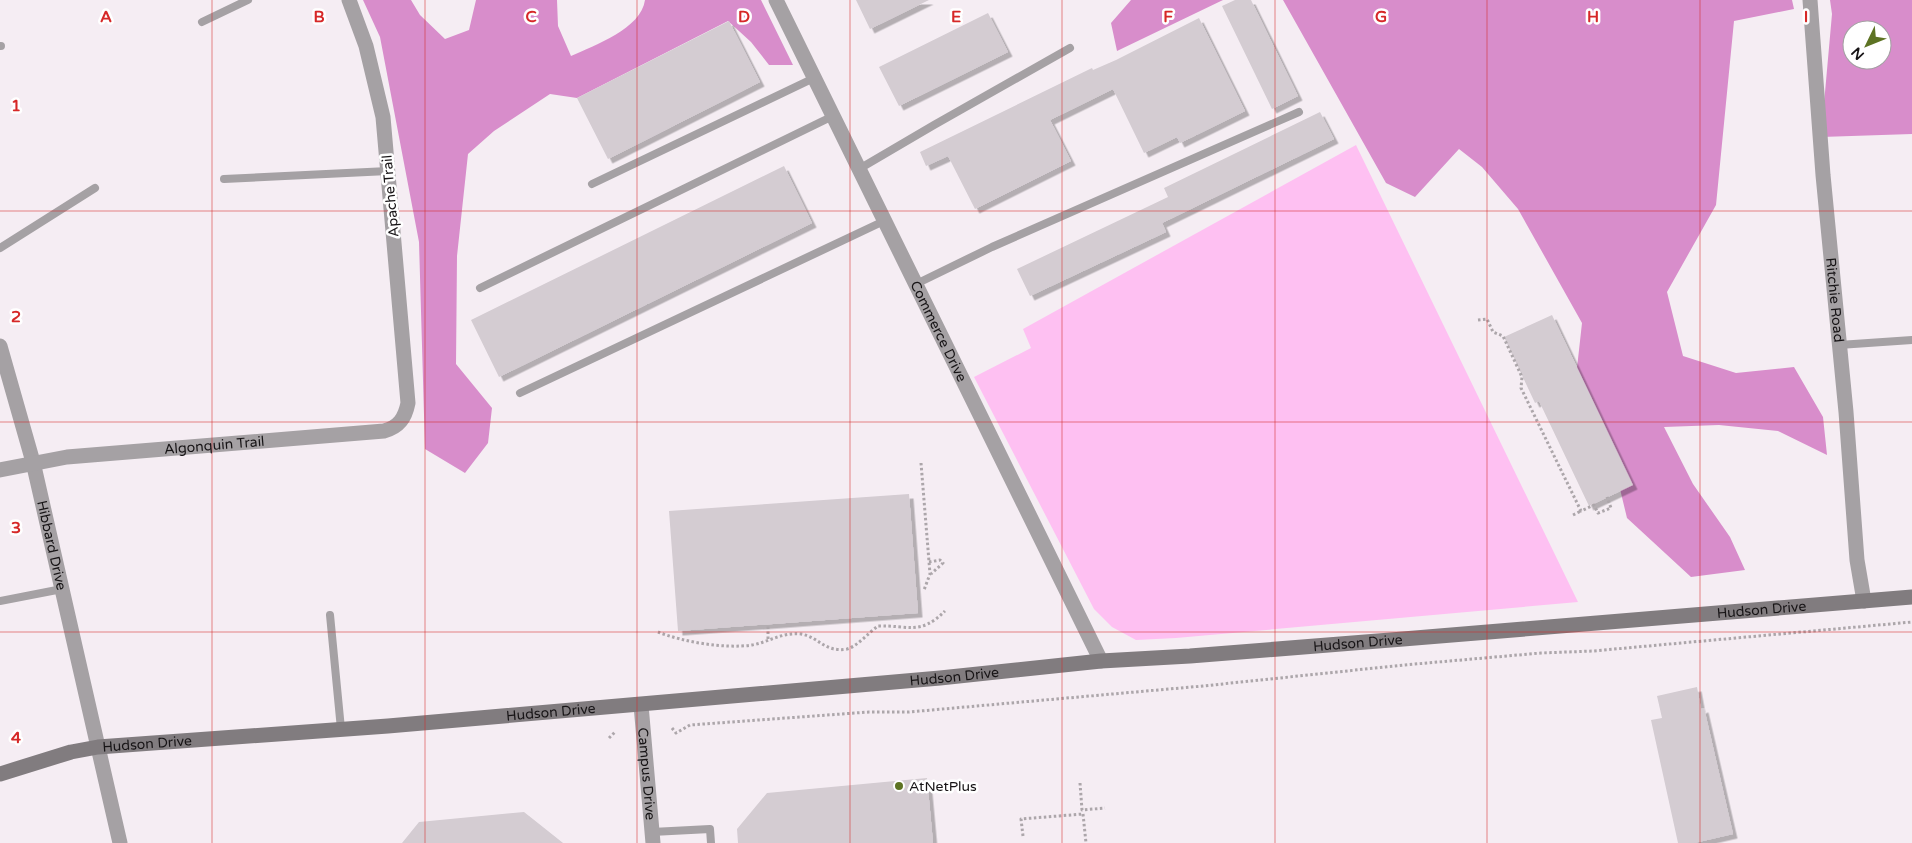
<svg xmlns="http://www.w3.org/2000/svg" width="1912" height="843" font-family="'Varela Round',sans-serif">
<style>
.green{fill:#fec0f2}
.forest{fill:#d88dcb;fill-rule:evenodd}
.building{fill:#d4ccd2;filter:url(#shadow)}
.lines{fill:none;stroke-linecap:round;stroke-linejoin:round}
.path{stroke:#aca6aa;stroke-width:3;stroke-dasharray:2.5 2.5;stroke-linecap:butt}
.service{stroke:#a5a1a4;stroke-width:8}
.minor{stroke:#a5a1a4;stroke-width:15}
.tertiary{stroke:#a5a1a4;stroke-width:15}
.secondary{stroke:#817c7f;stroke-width:15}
.grid{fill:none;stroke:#d62828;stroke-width:1;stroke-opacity:0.55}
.poi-dot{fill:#5d7323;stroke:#fff;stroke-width:2}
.labels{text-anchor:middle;stroke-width:5;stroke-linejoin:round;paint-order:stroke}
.street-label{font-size:14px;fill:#171416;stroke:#fff}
.poi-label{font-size:14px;fill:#171416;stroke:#fff;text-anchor:start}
.grid-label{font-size:16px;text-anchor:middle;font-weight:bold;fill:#d62828;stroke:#fff;stroke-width:5;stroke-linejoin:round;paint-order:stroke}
</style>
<defs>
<filter id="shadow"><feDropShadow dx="4.5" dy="4.5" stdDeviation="0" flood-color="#0004"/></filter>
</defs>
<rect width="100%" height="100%" fill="#f5edf3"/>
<!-- green -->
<path class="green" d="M1356,145L1578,602L1176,638L1136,640L1112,627L1094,609L974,377L1031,348L1023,329Z"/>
<!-- forest -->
<path class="forest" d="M363,0H411L420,15L445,39L469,30L476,0H557L558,26L571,56C595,45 641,29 645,0H761L793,65H769L751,42L728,21L577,98L550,94L494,131L468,154L457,256L456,364L492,408L488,443L465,473L425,449L419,242L380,37Z
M1131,0H1223L1117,51L1111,23Z
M1283,0H1792L1794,9L1734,21L1716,205L1667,292L1683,356L1736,373L1794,367L1823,417L1827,455L1778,431L1719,425L1664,427L1693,484L1730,537L1745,570L1691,577L1627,518L1605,427L1577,368L1582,323L1518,209L1482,167L1459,149L1415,197L1386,183Z
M1830,0H1912V134L1821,137L1832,14ZM1852,30H1882V60H1852Z"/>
<!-- building -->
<path class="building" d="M856,0H929L870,29Z
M1235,0H1251L1298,96L1272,109L1222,6Z
M988,13L1008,52L899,106L879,67Z
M1199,18L1245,111L1180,143L1177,137L1144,153L1113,89L1050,120L1071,161L975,209L948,156L926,166L920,152L1092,68L1093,70L1116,60Z
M729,21L760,82L608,159L577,98Z
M1320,112L1334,139L1162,223L1166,232L1030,296L1017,269L1168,197L1164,188Z
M784,166L812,223L499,377L471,320Z
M1552,315L1633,485L1589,506L1539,401L1535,403L1504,337Z
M909,494L918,613L678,631L669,511Z
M1697,687L1701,709L1704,708L1733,834L1694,843H1678L1651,720L1662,718L1657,696Z
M927,778L933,843H738L737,829L767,793Z
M524,812L563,843H402L419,822Z"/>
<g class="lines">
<!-- path -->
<path class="path" d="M1478,320L1487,319L1493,332L1503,336L1522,377L1521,388L1581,511L1594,505L1598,513L1611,508L1607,497
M921,463L930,574L924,590
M1573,515L1581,511
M929,562L940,560L943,563L931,574
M658,632C683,642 725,649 752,645C769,642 782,632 801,634C819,637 825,653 847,649C858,646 868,633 878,626C908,625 920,636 945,611
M768,639V624
M672,728L676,733L690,725L869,712H909L1203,686L1404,665L1541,653L1593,651L1912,622
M609,738L615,732
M1080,783L1082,810L1105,808
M1083,814L1086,843
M1023,836L1021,819L1083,814"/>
<!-- service -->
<path class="service" d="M202,22L248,0
M0,46H1
M859,169L934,125L1070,48
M224,179L388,171
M592,184L814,78
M0,248L95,188
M916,284L992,247L1299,112
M480,288L833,116
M1839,345L1912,340
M520,393L884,221
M0,601L62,589
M330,615L341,729
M652,832L710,829L711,843"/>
<!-- minor -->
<g class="minor">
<path id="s1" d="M1810,0L1823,175L1846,412L1857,560L1864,601"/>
<path id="s2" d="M0,346L33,462L98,747"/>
<path id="s3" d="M0,470L67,457L384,431C399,427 405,418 408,403L383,117L366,46L349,0"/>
<path id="s4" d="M641,705L653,843"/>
</g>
<!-- tertiary -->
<g class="tertiary">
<path id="s5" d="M776,0L1101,661"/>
<path d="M98,747L120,843"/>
</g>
<!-- secondary -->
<path class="secondary" id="s6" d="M0,774L71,752L98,747L388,726L940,678L1101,661L1190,656L1403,639L1912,597"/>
</g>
<!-- grid -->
<path class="grid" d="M212,0V843M425,0V843M637,0V843M850,0V843M1062,0V843M1275,0V843M1487,0V843M1700,0V843M0,211H1912M0,422H1912M0,632H1912"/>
<!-- markers -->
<circle class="poi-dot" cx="899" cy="786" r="5"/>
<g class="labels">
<!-- street labels -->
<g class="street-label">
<text transform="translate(390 196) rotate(-95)" y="5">Apache Trail</text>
<text dy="5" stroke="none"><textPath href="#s1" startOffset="301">Ritchie Road</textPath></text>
<text dy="5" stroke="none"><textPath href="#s5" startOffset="369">Commerce Drive</textPath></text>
<text dy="5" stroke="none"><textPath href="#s3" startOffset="216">Algonquin Trail</textPath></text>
<text dy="5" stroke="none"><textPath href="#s2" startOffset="206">Hibbard Drive</textPath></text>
<text dy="5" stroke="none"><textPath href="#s6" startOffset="1771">Hudson Drive</textPath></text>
<text dy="5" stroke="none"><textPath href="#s6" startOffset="1366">Hudson Drive</textPath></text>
<text dy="5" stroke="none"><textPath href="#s6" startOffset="961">Hudson Drive</textPath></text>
<text dy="5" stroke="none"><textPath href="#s6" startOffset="556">Hudson Drive</textPath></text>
<text dy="5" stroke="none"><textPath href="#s6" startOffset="151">Hudson Drive</textPath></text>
<text dy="5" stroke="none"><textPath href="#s4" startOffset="69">Campus Drive</textPath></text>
</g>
<!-- poi labels -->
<g class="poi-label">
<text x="909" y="791">AtNetPlus</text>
</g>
</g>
<g class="grid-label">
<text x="106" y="22">A</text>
<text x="319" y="22">B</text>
<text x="531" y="22">C</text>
<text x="744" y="22">D</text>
<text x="956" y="22">E</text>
<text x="1168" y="22">F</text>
<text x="1381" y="22">G</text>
<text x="1593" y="22">H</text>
<text x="1806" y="22">I</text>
<text x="16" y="111">1</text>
<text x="16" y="322">2</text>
<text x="16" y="533">3</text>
<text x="16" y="743">4</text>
</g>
<!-- north arrow -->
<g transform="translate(1867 45) rotate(227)"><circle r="24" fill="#ffffff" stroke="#a2a1a2"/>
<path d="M0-4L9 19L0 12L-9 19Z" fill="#5d7323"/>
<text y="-8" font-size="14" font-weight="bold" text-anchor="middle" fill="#171416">N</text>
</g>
</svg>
